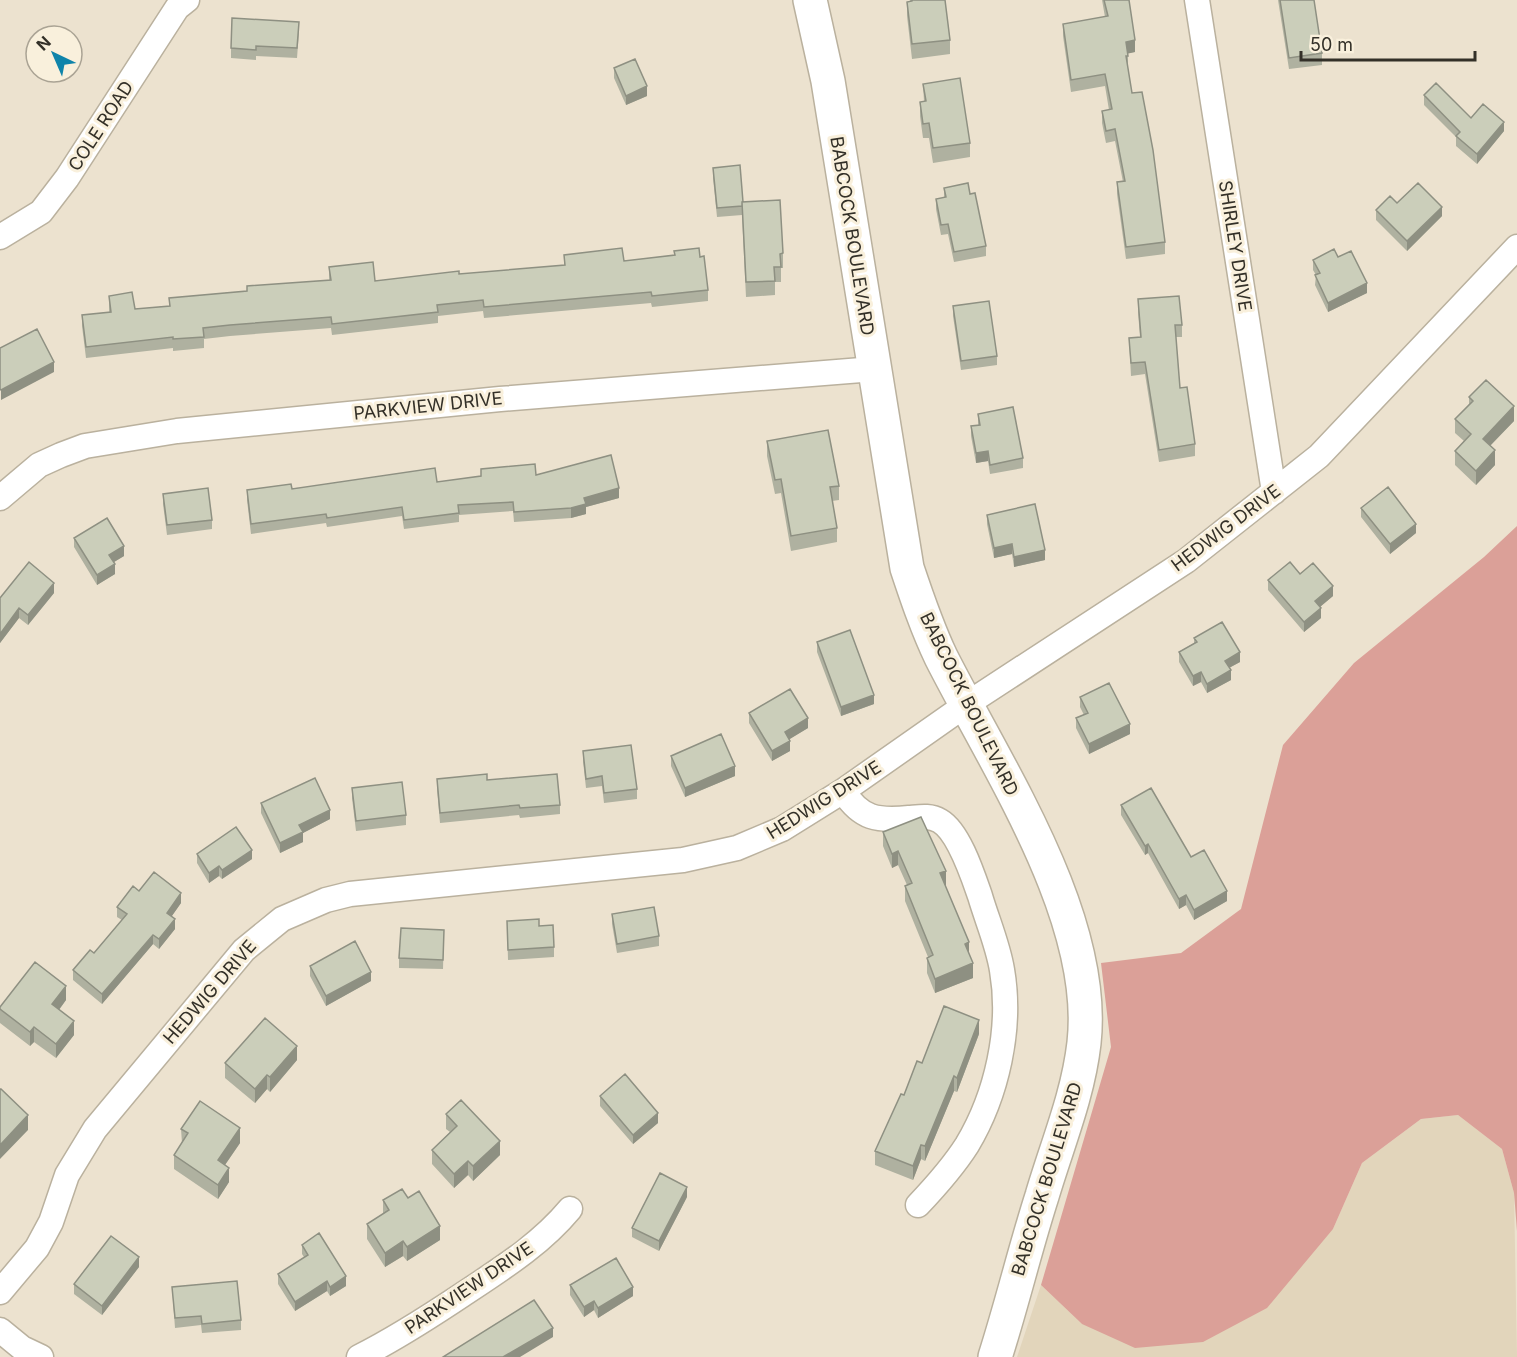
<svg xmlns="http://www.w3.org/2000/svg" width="1517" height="1357" font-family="Inter,sans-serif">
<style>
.built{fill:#e2d5bb}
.green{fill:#dba098}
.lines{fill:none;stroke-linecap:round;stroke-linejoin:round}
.minor-casing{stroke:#bab19e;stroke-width:27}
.secondary-casing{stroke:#bab19e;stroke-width:36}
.minor{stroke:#fff;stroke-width:24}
.secondary{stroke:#fff;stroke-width:33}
.wall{fill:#afb1a0}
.shaded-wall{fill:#8e9082}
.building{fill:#cbceba;stroke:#8e9082;stroke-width:1.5}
.labels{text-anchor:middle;stroke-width:6;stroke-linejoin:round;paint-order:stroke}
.street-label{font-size:18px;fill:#333028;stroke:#f9f0dc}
</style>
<rect width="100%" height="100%" fill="#ece2cf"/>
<!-- built -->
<path class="built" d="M1458,1115L1502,1149L1514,1193L1517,1357H1017L1041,1285L1082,1324L1333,1229L1362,1163L1421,1119Z"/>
<!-- green -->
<path class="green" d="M1517,526V1231L1514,1193L1502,1149L1458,1115L1421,1119L1362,1163L1333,1229L1267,1308L1203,1342L1135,1348L1082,1324L1041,1285L1111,1047L1101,963L1181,953L1241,909L1283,745L1354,663L1484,557Z"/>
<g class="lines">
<!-- minor casing -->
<g class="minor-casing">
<path id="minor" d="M1197,0L1274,492
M0,237L41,212L67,178L177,8L187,0
M0,498L39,465L61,455L85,446L177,431L500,399L874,369
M843,791C861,819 877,821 909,818C920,817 930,815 940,821C959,832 973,876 980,896C987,920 998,945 1002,970C1012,1028 997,1095 967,1145C953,1167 936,1186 918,1205
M0,1292L37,1248L51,1222L67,1175L95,1129L244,950L282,919L326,900L350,894L683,860L737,848L782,829L843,791L967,704L1186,561L1319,456L1517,247
M0,1330L22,1348L41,1357
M359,1357C395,1339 429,1317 462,1295C501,1269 540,1245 570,1209"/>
</g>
<!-- secondary casing -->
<g class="secondary-casing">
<path id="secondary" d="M810,0L828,81L907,568C917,598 927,628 941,657C996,766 1098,917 1084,1043C1078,1096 1057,1145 1042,1196C1025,1249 1012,1304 995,1357"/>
</g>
<!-- minor -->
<use href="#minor" class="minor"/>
<!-- secondary -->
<use href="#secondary" class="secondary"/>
</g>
<!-- wall -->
<path class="wall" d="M910,0H945L950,40V54L912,59L907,16V2L910,1Z
M1102,0H1129L1135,52L1128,53V68L1132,93L1165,242V254L1126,259L1117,194V182H1123L1115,141L1106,143L1102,123V111L1109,110L1105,86L1071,92L1063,36V24L1105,17Z
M1278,0H1314L1322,53V65L1289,69Z
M299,32L297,58L256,56V60L231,58V48Z
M614,68L647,96L626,105L614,78Z
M923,84L970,143V157L933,163L929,138H923L920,116V102L924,101Z
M1424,95L1471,118L1504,131L1477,164L1456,146V137L1424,105Z
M713,168L743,202L783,253V268H781V282H775V295L746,297L742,215L717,217L713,178Z
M944,188L970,194L986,246V256L954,262L948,234L941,235L936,209V199L944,198Z
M1397,203L1442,216L1407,251L1376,220V210Z
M674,251L700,257L708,290V301L652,307L651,303L484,318L483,311L438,316V323L332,335L331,328L230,336L204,339V348L173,351V348L86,358L82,326V315L109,312V296L135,309L169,306V298L247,291L329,280V267L375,281L564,266V255L624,261L674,255Z
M1338,257L1367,293L1328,312L1315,285L1316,275L1313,270V260Z
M1138,299L1182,325V337H1176L1180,388L1195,444V456L1159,462L1145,374L1131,376L1129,338L1140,337L1138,312Z
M953,306L997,356V365L961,370L953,316Z
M1469,397L1514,421L1490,446L1495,465L1476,485L1455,465V451L1464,441L1455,433V419L1469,404Z
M978,414L1023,458V468L990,474L988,461L976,463L971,436V426L978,425Z
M767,441L839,486V500L832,501L837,528V542L791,551L781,493L775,494L767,456Z
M481,469L536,475L619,498L586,507V514L571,518L514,522L513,511L459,515V522L404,529L402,516L327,527L326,523L251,534L247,500V490L437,482L481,476Z
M163,494L212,520V529L167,535L163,504Z
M1361,508L1416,533L1390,554L1361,517Z
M987,515L1045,560L1014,567L1012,554L994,558L987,524Z
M74,538L124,556L114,562L115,574L97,585L74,547Z
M1300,574L1333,596L1320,607L1321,618L1304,632L1268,590V580Z
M54,593L28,625L19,618L0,643V598Z
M1194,638L1240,662L1229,668L1231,680L1207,693L1201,682L1193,686L1179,662V652L1194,643Z
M817,642L874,704L841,716L817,652Z
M1080,697L1130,734L1089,754L1076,728V718L1084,715L1080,707Z
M749,713L808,728L789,739L790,751L772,761L749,723Z
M583,751L637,789V799L604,803L602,786L586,788L583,761Z
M671,756L735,776L685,797L671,766Z
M437,779L487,780L560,805V814L520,818L519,815L440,823L437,789Z
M352,788L406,815V825L356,831L352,798Z
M261,803L330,819L303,833V842L280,853L261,813Z
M1121,805L1191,857L1227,901L1194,920L1186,905L1179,909L1148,853L1145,855L1121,815Z
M883,832L946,885L945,886L969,954L973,978L935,993L927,973V958L928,957L905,901V886L907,885L898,865L892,868L883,846Z
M197,854L252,859L222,879L219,876L209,883L197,863Z
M139,891L181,903L171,917L175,929L159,949L153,944L102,1004L73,980V970L94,953L122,920L117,917V907Z
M612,914L659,936V946L617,953L612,924Z
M507,921L539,926L554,947V957L508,960Z
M444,930L443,969L399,968V958Z
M310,966L371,981L326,1006L310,976Z
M66,1000L59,1010L74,1035L56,1058L34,1042L30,1046L0,1023V1007Z
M979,1034L957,1092L954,1091L925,1161L921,1159L913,1180L875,1165V1151L922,1063Z
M297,1060L270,1092L267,1089L255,1103L225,1078V1063Z
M600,1096L658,1123L633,1144L600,1106Z
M446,1114L500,1155L473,1181L468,1175L454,1188L432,1164V1150L450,1132L446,1129Z
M181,1129L240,1143L225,1165L229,1182L218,1199L174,1169V1155L182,1143Z
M687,1197L659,1251L632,1237V1228Z
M408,1198L440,1240L407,1261L403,1256L385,1267L367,1239V1224L383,1214V1200Z
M302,1245L346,1286L330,1296L327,1291L295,1311L278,1284V1274L304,1257L302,1254Z
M139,1267L102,1315L74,1294V1284Z
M570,1285L633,1296L598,1318L594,1310L584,1317L570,1295Z
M172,1287L241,1320V1330L202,1333L201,1325L175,1328Z"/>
<!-- shaded-wall -->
<path class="shaded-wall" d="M1135,40V52L1126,54V42Z
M647,86V96L626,105V96Z
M1504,122V131L1477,164V154Z
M1442,207V216L1407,251V241Z
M1367,283V293L1328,312V303Z
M54,362V372L1,400V390Z
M1514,406V421L1483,453V439Z
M1495,450V465L1476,485V471Z
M988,451V461L976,463V453Z
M619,488V498L586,507V514L571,518V508L584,498Z
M1416,524V533L1390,554V544Z
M1012,544V554L994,558V548Z
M124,546V556L109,565V555Z
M1045,550V560L1014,567V557Z
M115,564V574L97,585V575Z
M54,583V593L28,625V615Z
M1333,586V596L1315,611V601Z
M19,608V618L0,643V634Z
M1321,608V618L1304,632V622Z
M1240,652V662L1225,670V661Z
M1231,670V680L1207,693V684Z
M1201,672V682L1193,686V676Z
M874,695V704L841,716V707Z
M808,718V728L785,742V732Z
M1130,724V734L1089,754V744Z
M790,741V751L772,761V751Z
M735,766V776L685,797V788Z
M330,810V819L303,833V842L280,853V843L299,825Z
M1148,844V853L1145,855V846Z
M252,850V859L222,879V870Z
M898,851V865L892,868V854Z
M219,866V876L209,883V873Z
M946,871V885L940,888V873Z
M1227,891V901L1194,920V910Z
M181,893V903L167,923V913Z
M1186,895V905L1179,909V899Z
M175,919V929L159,949V939Z
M153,935V944L102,1004V994Z
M969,942V957L965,944Z
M973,963V978L935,993V979Z
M371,972V981L326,1006V996Z
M66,986V1000L52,1019V1004Z
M979,1020V1034L957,1092V1078Z
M74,1021V1035L56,1058V1044Z
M34,1027V1042L30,1046V1032Z
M297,1046V1060L270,1092V1077Z
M267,1075V1089L255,1103V1089Z
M954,1076V1091L925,1161V1146Z
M658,1113V1123L633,1144V1135Z
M28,1115V1130L0,1159V1145Z
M240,1128V1143L218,1175V1160Z
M500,1141V1155L473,1181V1166Z
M921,1145V1159L913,1180V1166Z
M468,1161V1175L454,1188V1174Z
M229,1168V1182L218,1199V1185Z
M687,1187V1197L659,1251V1241Z
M440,1226V1240L407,1261V1247Z
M403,1241V1256L385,1267V1253Z
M139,1257V1267L102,1315V1306Z
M346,1276V1286L330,1296V1287Z
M327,1281V1291L295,1311V1302Z
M633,1287V1296L598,1318V1308Z
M594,1301V1310L584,1317V1307Z
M553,1328V1337L520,1357H503Z"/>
<!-- building -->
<path class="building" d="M912,0H945L950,40L912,44L907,2L912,1Z
M1104,0H1129L1135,40L1126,42L1128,56H1126L1132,93L1142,92L1153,150L1165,242L1126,247L1117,182L1125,181L1115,129L1106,131L1102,111L1112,109L1105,74L1071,80L1063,24L1108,16Z
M1280,0H1314L1322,53L1289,58Z
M232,18L299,22L297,48L256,46V50L231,48Z
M635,59L647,86L626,96L614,68Z
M960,78L970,143L933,148L929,123L923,124L920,102L926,101L923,84Z
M1436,83L1471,118L1483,104L1504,122L1477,154L1456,136L1460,132L1424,95Z
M740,165L743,202H742V206L717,208L713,168Z
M968,183L970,194L975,193L986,246L954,252L948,224L941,225L936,199L946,197L944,188Z
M1418,183L1442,207L1407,241L1376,210L1390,196L1397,203Z
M780,200L783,253L780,254L781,267H774L775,281L746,282L742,202Z
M622,248L624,261L675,255L674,251L699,248L700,257L704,256L708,290L652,296L651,292L484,307L483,300L437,305L438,312L332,324L331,317L230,325L203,328L204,337L173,339V337L86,347L82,315L111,312L109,296L132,292L135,309L170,306L169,298L247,291V286L331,280L329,267L373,262L375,281L459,271V274L565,265L564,255Z
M1334,249L1338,257L1351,251L1367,283L1328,303L1315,275L1320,273L1313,260Z
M1179,296L1182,325H1175L1180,388L1187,387L1195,444L1159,450L1145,362L1131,363L1129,338L1141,337L1138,299Z
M989,301L997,356L961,361L953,306Z
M37,329L54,362L1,390L0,389V348Z
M1486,380L1514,406L1483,439L1495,450L1476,471L1455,451L1471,434L1455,419L1473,401L1469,397Z
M1013,407L1023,458L990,465L988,451L976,453L971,426L980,425L978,414Z
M828,430L839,486L830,487L837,528L791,536L781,479L775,480L767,441Z
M611,455L619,488L584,498L586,504L571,508L514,512L513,502L458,505L459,513L404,520L402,507L327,518L326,514L251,524L247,490L291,484L292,489L435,468L437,482L481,476V469L535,464L536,475Z
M1388,487L1416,524L1390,544L1361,508Z
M208,488L212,520L167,525L163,494Z
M1035,504L1045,550L1014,557L1012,544L994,548L987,515Z
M107,518L124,546L109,555L115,564L97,575L74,538Z
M29,562L54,583L28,615L19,608L0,634V598Z
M1290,562L1300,574L1313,563L1333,586L1315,601L1321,608L1304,622L1268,580Z
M1222,622L1240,652L1225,661L1231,670L1207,684L1201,672L1193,676L1179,652L1197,642L1194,638Z
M850,630L874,695L841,707L817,642Z
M1109,683L1130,724L1089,744L1076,718L1088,713L1080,697Z
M790,689L808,718L785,732L790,741L772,751L749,713Z
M721,734L735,766L685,788L671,756Z
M631,745L637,789L604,793L602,776L586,779L583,751Z
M487,774V780L557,774L560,805L520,808L519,805L440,813L437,779Z
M315,778L330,810L299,825L303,832L280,843L261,803Z
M402,782L406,815L356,821L352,788Z
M1151,788L1191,857L1204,850L1227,891L1194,910L1186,895L1179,899L1148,844L1145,846L1121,805Z
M921,817L946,871L940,873L969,942L965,944L973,963L935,979L927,958L933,955L905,886L912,883L898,851L892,854L883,832Z
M236,827L252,850L222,870L219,866L209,873L197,854Z
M154,872L181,893L167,913L175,919L159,939L153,935L102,994L73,970L90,950L94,953L127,914L117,907L133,886L139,891Z
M654,907L659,936L617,944L612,914Z
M539,919V926L553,925L554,947L508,950L507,921Z
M401,928L444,930L443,960L399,958Z
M355,941L371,972L326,996L310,966Z
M35,962L66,986L52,1004L74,1021L56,1044L34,1027L30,1032L0,1009V1007Z
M944,1006L979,1020L957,1078L954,1076L925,1146L921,1145L913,1166L875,1151L901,1094L904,1095L917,1061L922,1063Z
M265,1018L297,1046L270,1077L267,1075L255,1089L225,1063Z
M625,1074L658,1113L633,1135L600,1096Z
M0,1089H1L28,1115L0,1145Z
M461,1100L500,1141L473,1166L468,1161L454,1174L432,1150L457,1126L446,1114Z
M200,1101L240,1128L218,1160L229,1168L218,1185L174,1155L188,1133L181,1129Z
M660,1173L687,1187L659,1241L632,1228Z
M402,1189L408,1198L419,1191L440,1226L407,1247L403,1241L385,1253L367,1224L389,1210L383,1200Z
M319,1233L346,1276L330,1287L327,1281L295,1302L278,1274L308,1255L302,1245Z
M111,1236L139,1257L102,1306L74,1284Z
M616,1258L633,1287L598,1308L594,1301L584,1307L570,1285Z
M237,1281L241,1320L202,1324L201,1316L175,1318L172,1287Z
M534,1300L553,1328L503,1357H443Z"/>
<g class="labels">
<!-- street labels -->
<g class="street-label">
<text transform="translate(101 126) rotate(-57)" y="6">COLE ROAD</text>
<text transform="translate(852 236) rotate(81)" y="6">BABCOCK BOULEVARD</text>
<text transform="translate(1235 246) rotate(81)" y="6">SHIRLEY DRIVE</text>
<text transform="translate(428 406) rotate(-6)" y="6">PARKVIEW DRIVE</text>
<text transform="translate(1226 528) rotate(-37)" y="6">HEDWIG DRIVE</text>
<text transform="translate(969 704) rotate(64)" y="6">BABCOCK BOULEVARD</text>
<text transform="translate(824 800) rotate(-32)" y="6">HEDWIG DRIVE</text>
<text transform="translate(210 992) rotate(-49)" y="6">HEDWIG DRIVE</text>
<text transform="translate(1047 1179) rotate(-73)" y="6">BABCOCK BOULEVARD</text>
<text transform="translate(469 1288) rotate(-34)" y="6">PARKVIEW DRIVE</text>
</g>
</g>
<!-- north arrow -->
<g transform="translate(54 54) rotate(316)"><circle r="28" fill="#f9f0dc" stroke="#aaa394" stroke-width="1.5"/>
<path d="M0-4.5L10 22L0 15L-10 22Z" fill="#0f84aa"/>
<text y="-9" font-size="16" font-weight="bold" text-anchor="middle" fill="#333028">N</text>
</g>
<!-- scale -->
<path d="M1301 51v9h174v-9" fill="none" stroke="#333028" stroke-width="3"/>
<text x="1310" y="51" font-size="18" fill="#333028" stroke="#f9f0dc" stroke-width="4.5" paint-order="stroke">50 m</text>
</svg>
